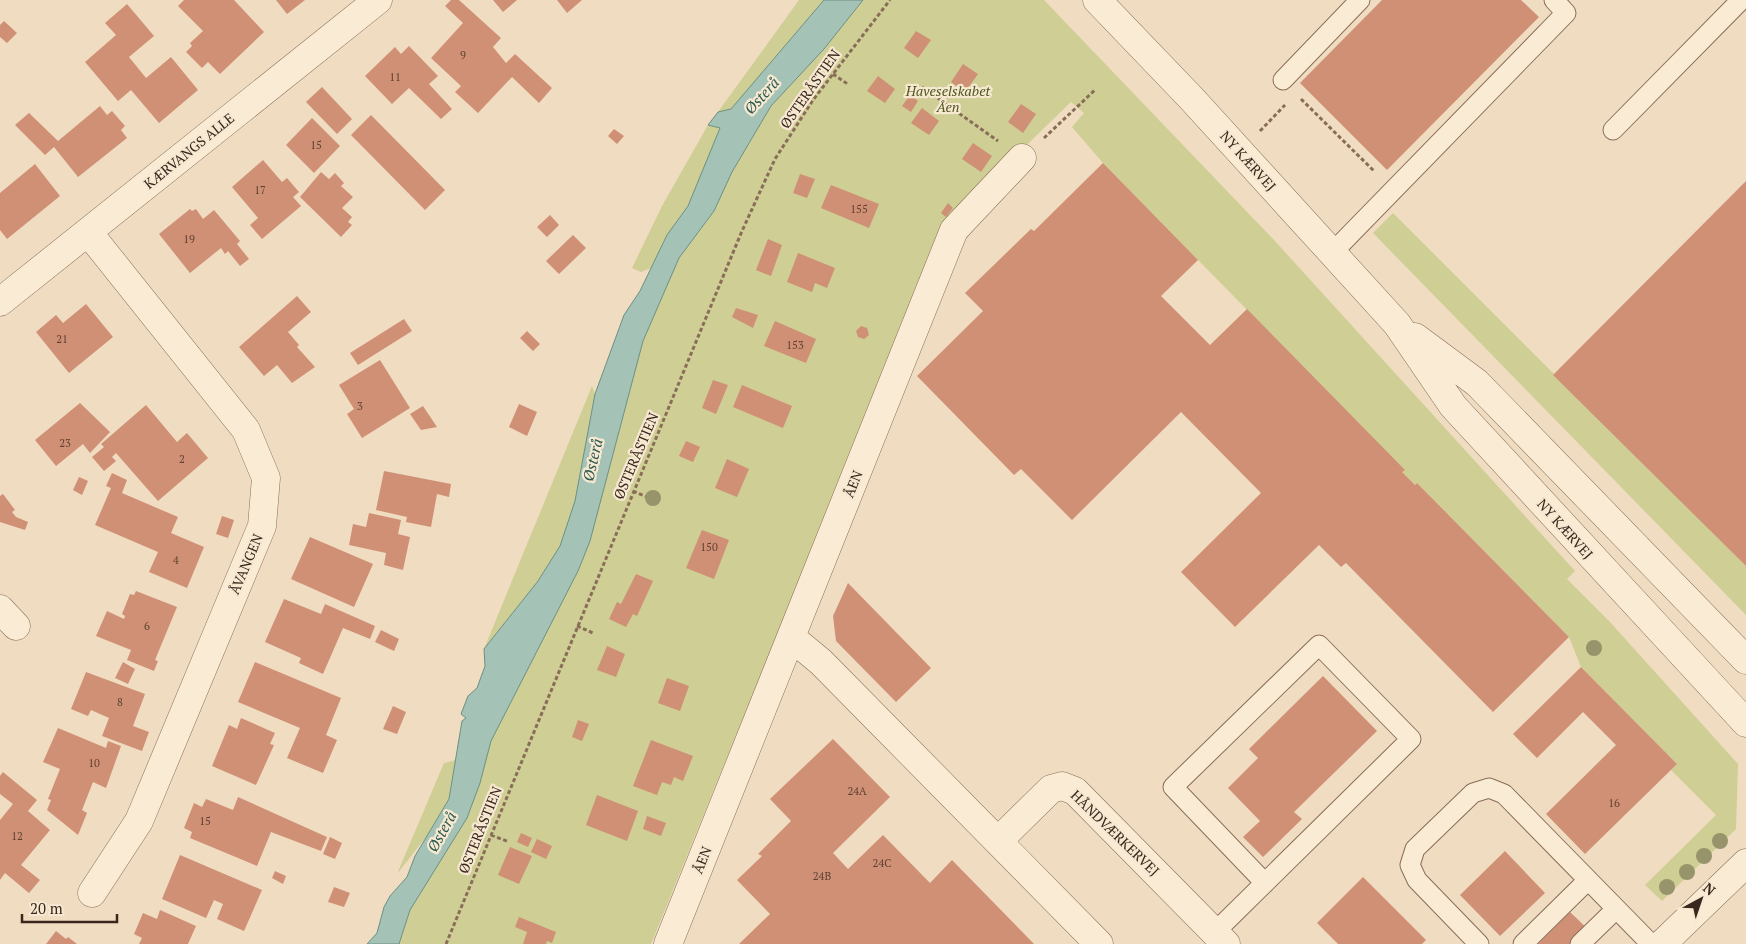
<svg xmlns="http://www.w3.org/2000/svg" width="1746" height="944" font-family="'PT Serif',serif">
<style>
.green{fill:#cece95}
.water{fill:#a4c2b6;stroke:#6a9083}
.building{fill:#d09075}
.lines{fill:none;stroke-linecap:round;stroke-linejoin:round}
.service-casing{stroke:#8a6d58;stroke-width:21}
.minor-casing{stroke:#8a6d58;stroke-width:29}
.tertiary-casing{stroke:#8a6d58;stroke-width:29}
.path{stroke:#8a6d58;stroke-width:3;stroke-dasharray:4 2.5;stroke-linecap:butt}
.service{stroke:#faebd5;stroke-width:19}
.minor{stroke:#faebd5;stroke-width:28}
.tertiary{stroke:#faebd5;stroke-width:28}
.tree{fill:#97936a}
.labels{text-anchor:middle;stroke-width:4.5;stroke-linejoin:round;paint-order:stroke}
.number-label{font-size:11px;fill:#5f4133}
.street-label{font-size:14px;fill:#39271d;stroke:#f7e8d1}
.park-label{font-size:14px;font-style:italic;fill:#4f5722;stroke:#f7e8d1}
.water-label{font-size:15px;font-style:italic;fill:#2b5a51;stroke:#f7e8d1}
</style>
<rect width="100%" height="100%" fill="#f0dcc1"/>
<!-- green -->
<path class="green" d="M799,0H824L731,109L718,112Z
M863,0H1044L1274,240L1575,571L1567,579L1609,621L1738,764L1736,829L1662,901L1645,885L1716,815L1671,770L1677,764L1581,667L1569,637L1417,483L1415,485L1402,472L1404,470L1103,163L1072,127L1084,113L1071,102L983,187L835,492L651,944H399L410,910L467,818L480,783L491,741L578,571L590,541L643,341L679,258L714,211L732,172L771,106L824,49Z
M708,125L721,128L688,206L667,235L651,268L641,272L632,268L662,206Z
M1393,213L1746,566V615L1373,233Z
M592,386L595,394L575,501L560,546L538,581L484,649Z
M456,760L449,799L426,837L397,874L444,763Z"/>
<!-- water -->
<path class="water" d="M824,0H863L824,49L771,106L732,172L714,211L679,258L643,341L590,541L578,571L491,741L480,783L467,818L410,910L399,944H367L377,933L384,907L390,896L407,877L415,856L449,799L462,721L466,718L461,714L468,696L477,688L485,666L484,649L538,581L560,546L575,501L595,394L624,315L640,291L667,235L688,206L720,128L708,125L718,112L731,109Z"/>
<!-- building -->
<path class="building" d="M184,0H234L264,32L220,74L208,62L202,68L186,52L192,46L190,43L203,31L178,6Z
M276,0H305L287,14Z
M451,0H459L501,38L493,47L506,63L515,54L552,88L539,103L512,77L478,113L455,92L461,86L431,58L463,23L445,6Z
M493,0H517L503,12Z
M557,0H582L567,13Z
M1382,0H1521L1539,17L1387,170L1300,83Z
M127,4L154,36L129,57L146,78L171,57L198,90L159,123L131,90L118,101L85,62L116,35L105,23Z
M4,21L17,33L7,43L0,37V25Z
M916,31L931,40L918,58L904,48Z
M409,46L438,76L429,84L452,109L441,119L409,88L392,104L365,76L395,47L401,54Z
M963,64L978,74L965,92L951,82Z
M878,76L895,89L885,103L867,91Z
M322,87L352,119L337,134L306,102Z
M910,95L918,101L911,112L902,106Z
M1021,104L1036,114L1023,133L1008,122Z
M100,106L107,115L112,111L125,126L121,130L127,138L78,177L54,147L45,155L15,125L29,113L58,141Z
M922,108L939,121L929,135L911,123Z
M371,115L445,190L425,210L351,135Z
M312,118L340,146L314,173L286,145Z
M614,129L624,136L617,144L608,136Z
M973,143L992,156L981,172L962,159Z
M263,160L282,182L287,178L299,192L293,197L301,206L262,239L250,225L258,218L232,187Z
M1103,163L1198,260L1161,296L1210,345L1247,309L1405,470L1402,472L1415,485L1417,483L1569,637L1493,712L1346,563L1341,567L1319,545L1235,627L1181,572L1261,493L1181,412L1072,520L1021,469L1014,475L917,376L983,311L965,293L1031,229L1034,231Z
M35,164L60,196L7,239L0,230V193Z
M321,172L329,179L335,173L344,183L341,186L353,197L342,208L352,217L348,222L352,225L341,237L300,197Z
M800,174L815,179L807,198L793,193Z
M1746,181V566L1553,375Z
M831,185L879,204L869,228L821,208Z
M948,203L953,208L946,217L941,213Z
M190,209L192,211L196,209L203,219L214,210L240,241L237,244L249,259L240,266L228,251L225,254L221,248L190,273L159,234Z
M550,215L559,225L547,237L537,227Z
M573,235L586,248L559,274L546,261Z
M768,239L782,245L771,276L756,270Z
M798,253L835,268L827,288L815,283L812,292L787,282Z
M297,296L311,312L288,332L299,345L297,347L315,367L292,383L277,365L264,376L239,347Z
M86,304L113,337L69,373L36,332L56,315L63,323Z
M736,308L758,315L753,328L732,317Z
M404,319L412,331L358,365L350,353Z
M775,321L816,339L806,363L764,346Z
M861,326L867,328L869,335L864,339L858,337L856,331Z
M527,331L540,344L533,351L520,338Z
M380,360L410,408L362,438L347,414L354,409L339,385Z
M713,380L728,385L716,414L702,408Z
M742,385L792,406L783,428L733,407Z
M80,403L110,432L90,453L83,444L56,466L35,440Z
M519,404L537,412L527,436L509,427Z
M146,405L177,442L187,433L208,458L158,501L116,453L112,457L116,461L104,471L92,457L104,447L101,444Z
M423,406L437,427L421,430L410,414Z
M686,441L700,447L693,462L679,456Z
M727,459L749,469L737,497L715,488Z
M384,471L451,484L449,497L437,494L431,527L406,522L407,517L376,510Z
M112,473L127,480L122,493L178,517L171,533L204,547L187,588L149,572L158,552L95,525L111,488L106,486Z
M79,477L88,481L82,495L73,490Z
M3,494L15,510L12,512L16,517L28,522L25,530L0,522V496Z
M369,513L401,520L398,534L410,537L403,570L384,565L386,553L349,545L353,524L366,527Z
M222,516L234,520L228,538L216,534Z
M702,530L729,540L714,579L686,568Z
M310,537L373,564L354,607L291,579Z
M636,574L653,581L637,616L633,614L626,627L609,619L617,602L621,604Z
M848,583L931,668L896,702L836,641L833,616Z
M136,591L177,607L155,660L158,661L154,671L127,660L131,650L96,636L107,611L124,619L125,616L122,614L130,594L134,595Z
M284,599L321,614L325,604L375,626L370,639L343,628L323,674L299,663L301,658L265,642Z
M381,630L399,639L394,651L375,642Z
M607,646L625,654L616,677L597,670Z
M123,662L135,669L128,684L115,678Z
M255,662L341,698L326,735L337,740L323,773L287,758L300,728L238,702Z
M1581,667L1677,764L1585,854L1546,814L1616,745L1583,712L1537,758L1513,734Z
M86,672L145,694L133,726L149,732L142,751L102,736L109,718L91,710L88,716L71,709Z
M1323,676L1377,731L1294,812L1302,819L1263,857L1243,837L1260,821L1228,788L1258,758L1249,749Z
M667,678L689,686L680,711L658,703Z
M393,706L406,712L397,734L383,729Z
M241,718L275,733L270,744L274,745L256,785L212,766L229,725L237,729Z
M578,720L589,724L582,741L572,737Z
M58,728L106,748L108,741L121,746L106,788L93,782L82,810L87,813L78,835L47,810L51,800L48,799L60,769L43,762Z
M833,739L890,797L833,853L848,869L883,835L930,883L952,860L1034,944H739L770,914L737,880L762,856L758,854L791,821L770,799Z
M651,740L693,756L683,781L674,777L671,785L662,782L657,795L633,786Z
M3,772L37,800L28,811L50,830L21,865L40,880L29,893L5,873L0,880V820L13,804L0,794V776Z
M597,795L638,811L627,841L586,825Z
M238,797L327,837L321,851L271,832L257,866L190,838L192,832L184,828L194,803L202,807L206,799L233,810Z
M647,816L666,823L661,836L643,829Z
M521,833L532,838L528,847L517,842Z
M330,837L342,843L335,859L323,854Z
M537,839L552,846L546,859L531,852Z
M510,847L532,856L519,884L498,875Z
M1505,851L1545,893L1500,936L1460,895Z
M180,855L262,890L244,931L217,919L223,904L214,900L206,918L162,899Z
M275,871L286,876L283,884L272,878Z
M1363,877L1426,940L1422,944H1338L1317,923Z
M334,887L350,893L344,907L328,902Z
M160,910L196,926L188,944H139L142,938L134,934L143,913L157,919Z
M1570,912L1593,934L1583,944H1538Z
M519,917L556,932L552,943L547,941L546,944H523L527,932L515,927Z
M56,931L66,939L68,937L77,944H46Z"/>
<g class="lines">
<!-- service casing -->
<g class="service-casing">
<path id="service" d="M1283,80L1360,0
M1613,130L1741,0
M1332,253L1566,13L1554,0
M1215,932L1411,739L1319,645L1173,787L1265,883
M1479,944L1417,880L1410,865L1415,849L1473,793L1489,788L1504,794L1651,944
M1523,944L1588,880
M1580,944L1616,909"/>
</g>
<!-- minor casing -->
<g class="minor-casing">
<path id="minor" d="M88,232L246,430L266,478L262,526L139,821L92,893
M0,302L378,0
M0,609L16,626
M792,638L821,662L1099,944
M998,841L1051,789L1062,786L1075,791L1226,944
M668,944L954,230L1022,158
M1662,944L1746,863"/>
</g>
<!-- tertiary casing -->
<g class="tertiary-casing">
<path id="tertiary" d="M1097,0L1192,99L1397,324L1453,406L1746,723
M1415,337L1477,383L1746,660"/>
</g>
<!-- path -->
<path class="path" d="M833,74L849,85
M922,87L998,141
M1301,99L1375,172
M1260,131L1285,105
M1044,138L1096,89
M633,491L649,498
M577,626L593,633
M491,835L509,842
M446,944L742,231L775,159L813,100L890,0"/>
<!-- service -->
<use href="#service" class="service"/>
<!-- minor -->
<use href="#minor" class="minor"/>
<!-- tertiary -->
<use href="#tertiary" class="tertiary"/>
</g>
<!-- trees -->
<g class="tree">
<circle cx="653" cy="498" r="8"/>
<circle cx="1594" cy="648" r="8"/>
<circle cx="1720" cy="841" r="8"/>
<circle cx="1704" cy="856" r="8"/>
<circle cx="1687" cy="872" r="8"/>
<circle cx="1667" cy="887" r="8"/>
</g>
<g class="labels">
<!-- number labels -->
<g class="number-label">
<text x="463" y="59">9</text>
<text x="395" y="81">11</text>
<text x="316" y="149">15</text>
<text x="260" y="194">17</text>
<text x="859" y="213">155</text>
<text x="189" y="243">19</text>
<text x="62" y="343">21</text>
<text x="795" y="349">153</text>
<text x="360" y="410">3</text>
<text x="65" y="447">23</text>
<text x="182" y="463">2</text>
<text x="709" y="551">150</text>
<text x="176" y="564">4</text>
<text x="147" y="630">6</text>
<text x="120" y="706">8</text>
<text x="94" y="767">10</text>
<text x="857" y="795">24A</text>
<text x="1614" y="807">16</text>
<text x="205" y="825">15</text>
<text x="17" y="840">12</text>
<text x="882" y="867">24C</text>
<text x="822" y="880">24B</text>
</g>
<!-- street labels -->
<g class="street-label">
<text transform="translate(810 89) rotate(-55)" y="5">ØSTERÅSTIEN</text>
<text transform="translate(189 151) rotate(-39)" y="5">KÆRVANGS ALLE</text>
<text transform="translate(1248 161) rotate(48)" y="5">NY KÆRVEJ</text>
<text transform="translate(636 456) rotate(-67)" y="5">ØSTERÅSTIEN</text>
<text transform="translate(853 484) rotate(-68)" y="5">ÅEN</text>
<text transform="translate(1565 529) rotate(48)" y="5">NY KÆRVEJ</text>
<text transform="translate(246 564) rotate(-67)" y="5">ÅVANGEN</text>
<text transform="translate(480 830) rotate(-68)" y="5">ØSTERÅSTIEN</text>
<text transform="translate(1115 833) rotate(44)" y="5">HÅNDVÆRKERVEJ</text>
<text transform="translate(702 860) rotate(-68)" y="5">ÅEN</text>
</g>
<!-- park labels -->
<g class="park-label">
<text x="948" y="96">Haveselskabet<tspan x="948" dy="16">Åen</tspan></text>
</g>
<!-- water labels -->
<g class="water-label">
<text transform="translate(762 96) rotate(-48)" y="5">Østerå</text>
<text transform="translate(593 460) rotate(-77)" y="5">Østerå</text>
<text transform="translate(442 832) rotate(-61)" y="5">Østerå</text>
</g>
</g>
<!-- north arrow -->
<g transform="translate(1701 899) rotate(40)" stroke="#f7e8d1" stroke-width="4" paint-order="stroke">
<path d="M0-4L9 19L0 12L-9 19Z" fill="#39271d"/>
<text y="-8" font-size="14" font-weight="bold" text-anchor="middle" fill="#39271d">N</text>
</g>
<!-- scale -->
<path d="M22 914v8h95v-8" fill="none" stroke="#39271d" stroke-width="2.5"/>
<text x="30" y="914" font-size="15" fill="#39271d" stroke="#f7e8d1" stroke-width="4" paint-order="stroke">20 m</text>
</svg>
